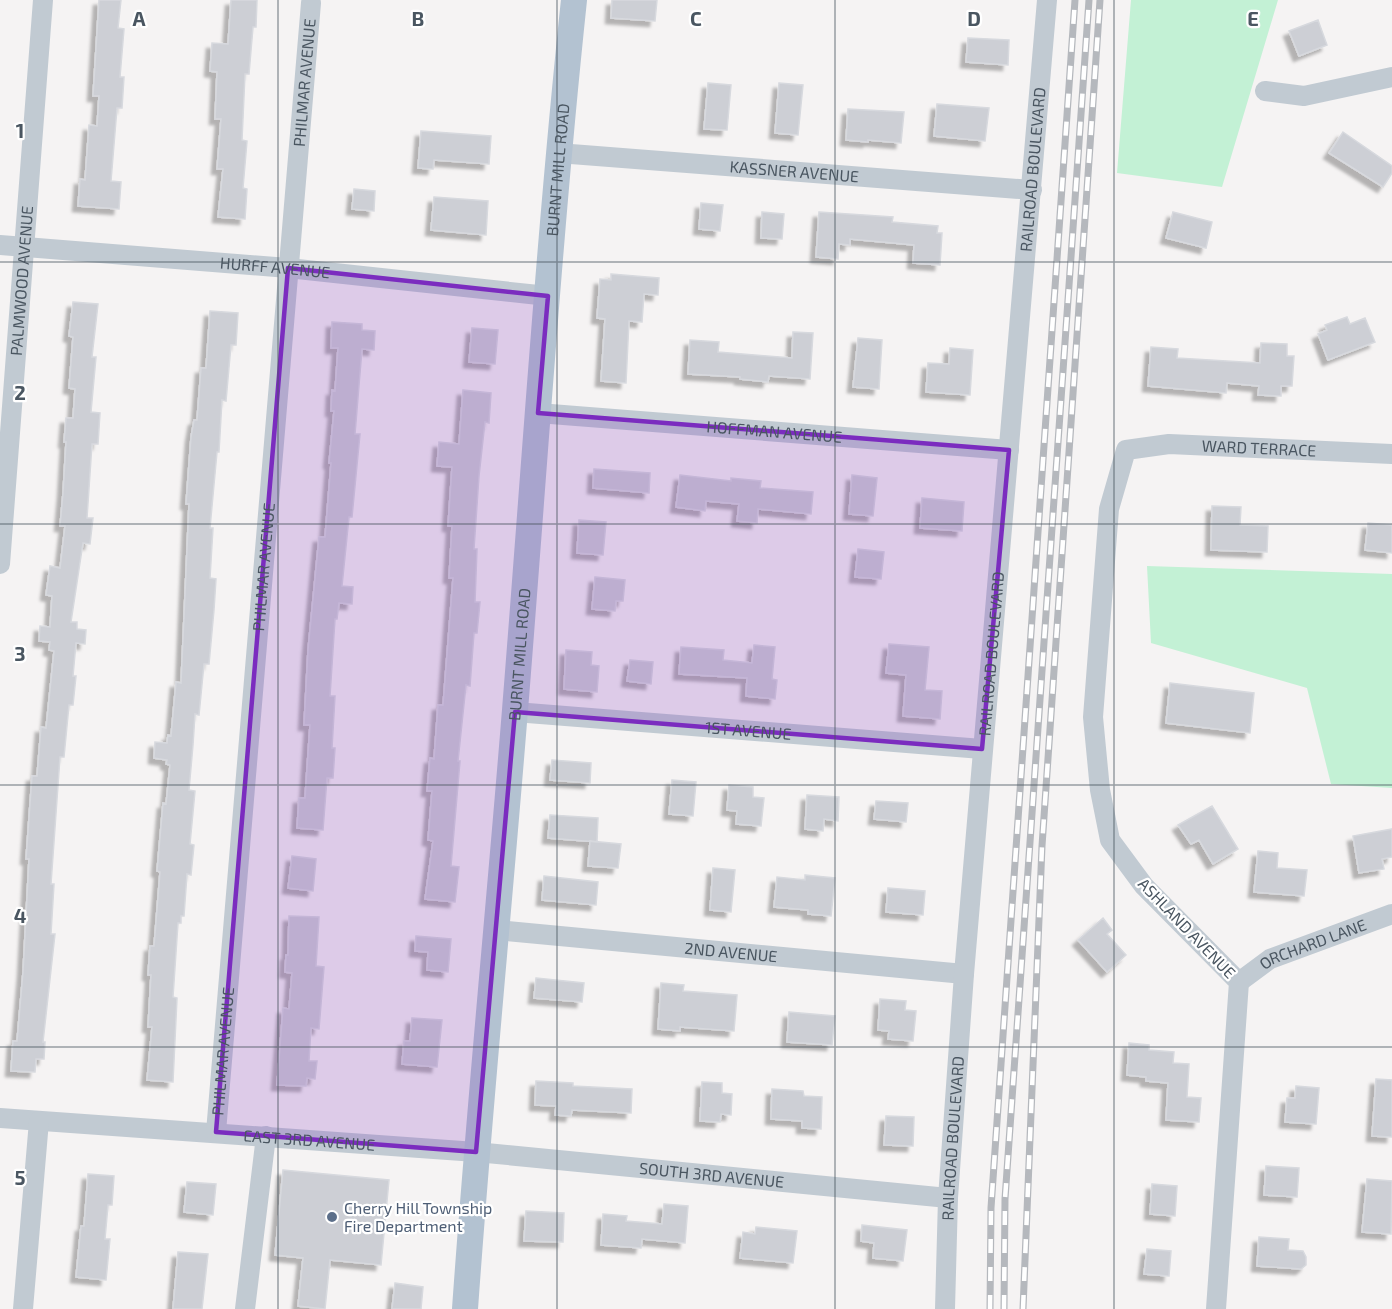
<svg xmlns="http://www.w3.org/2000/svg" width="1392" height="1309" font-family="'Exo 2',sans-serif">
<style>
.green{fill:#c3f1d5}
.building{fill:#cdcfd5;stroke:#d7d9de;stroke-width:1.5;filter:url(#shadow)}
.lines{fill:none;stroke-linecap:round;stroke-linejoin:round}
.minor{stroke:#c1cad2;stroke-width:20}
.major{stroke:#b3c2d1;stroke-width:26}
.rail-casing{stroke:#b5b8bd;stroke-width:7}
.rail{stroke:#fff;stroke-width:4.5;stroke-dasharray:14;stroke-linecap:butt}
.marked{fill:#7b2cbf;fill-opacity:0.2;stroke:#7b2cbf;stroke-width:4.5;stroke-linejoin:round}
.grid{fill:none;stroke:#4a5661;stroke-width:1.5;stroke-opacity:0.55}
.service-dot{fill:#5c6f8a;stroke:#fff;stroke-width:2}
.labels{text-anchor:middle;stroke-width:4.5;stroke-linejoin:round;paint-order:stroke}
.street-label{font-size:16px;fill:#4a5661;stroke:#fff}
.service-label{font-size:16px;fill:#4e5e75;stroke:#fff;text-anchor:start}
.grid-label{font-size:20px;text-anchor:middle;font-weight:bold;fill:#4a5661;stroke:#fff;stroke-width:4.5;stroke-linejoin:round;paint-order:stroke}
</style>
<defs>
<filter id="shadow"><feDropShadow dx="-5.5" dy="5.5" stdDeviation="1.5" flood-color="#0004"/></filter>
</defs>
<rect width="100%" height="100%" fill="#f5f3f3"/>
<!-- green -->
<path class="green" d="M1131,0H1278L1222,187L1117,173Z
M1147,566L1392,574V788L1331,784L1307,688L1151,643Z"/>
<!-- building -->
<path class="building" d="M99,0H121L118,28L124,29L120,77H124L122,108H117L111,181L121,182L119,209L78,206L80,179L85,180L89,125L97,126L99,96H93Z
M231,0H257L256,27H253L249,74H245L242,140L247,141L243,188L247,189L245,219L218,217L223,169H217L221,119H215L217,72L210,71L212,43L228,44Z
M612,0H657L655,21L611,18Z
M1318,20L1327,45L1299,56L1289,31Z
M968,38L1009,40L1008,65L966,62Z
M708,83L731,85L727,130L704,129Z
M779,83L803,85L798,135L775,133Z
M937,104L989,108L985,141L934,136Z
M848,109L904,112L901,143L868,140V142L846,140Z
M421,131L491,136L489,164L434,160L433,169L418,168Z
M1343,132L1392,166V173L1383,187L1329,153Z
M354,189L375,191L374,211L352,209Z
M434,197L488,201L486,235L431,230Z
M701,203L723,205L720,231L699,229Z
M762,212L784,214L782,239L761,238Z
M819,212L893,217L892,222L938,226L937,233H942L940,265L913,263L914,245L850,239V245L839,244L838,259L816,257Z
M1173,212L1212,222L1206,248L1166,238Z
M611,274L659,278L658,295L644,294L642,322L629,321L626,383L601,381L605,319L597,318L600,279L611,280Z
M73,302L98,304L92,357H96L91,412L100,413L98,444H92L87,518H93L90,544L83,543L71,622H77V629L86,630L85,644L76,643L73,676H76L73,705H69L64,757H60L51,884H54L51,934H55L43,1042H45L44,1059H36L35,1072L11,1071L13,1041H17L23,972L29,859H26L32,776H37L41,727L46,728L54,651L49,650L50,642L39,641L40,626L50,627L52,596L46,595L50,566L60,568L65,526H60L63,493L66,442H64L66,418H73L75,389L69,388L73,337L69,336Z
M210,311L238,313L236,345H231L226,401L222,400L219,452H217L210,528H213L210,578L216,579L214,610L209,664H204L199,715L195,714L193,745L189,790L195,791L190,844L194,845L191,875L187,874L184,916H181V923H178L173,997L177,998L173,1082L147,1080L152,1027H148L151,975H148L150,946H154L160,872L157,871L163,803L166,804L170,765L166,764L167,760L154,758L155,742L167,743L168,735L171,736L176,682L181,683L189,504H186L191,437L194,420H197L201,368H206Z
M1347,317L1350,324L1365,318L1375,342L1328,360L1318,334L1327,330L1325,325Z
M332,322L362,324V330L375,331L374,350L362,349L355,434H360L352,517H349L342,586L353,587L352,604L339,603L337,619H335L330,696H335L332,748H335L333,778H327L323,830L297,828L299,798H305L307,768L310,725H304L308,650L319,537H325L331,463H329L334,411H331L332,390L335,391L338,348H331Z
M472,328L498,330L495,364L469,362Z
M793,332L813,333L810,379L769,376L768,382L740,379V377L688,374L690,340L719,342L718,352L792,358Z
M858,338L882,340L879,389L853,387Z
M1261,343L1287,344V356H1294L1292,386H1281V396L1258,395L1259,386L1227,383L1226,393L1148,386L1151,347L1178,349L1177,358L1260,363Z
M950,348L973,350L970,395L926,392L928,363L949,364Z
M463,390L491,393L489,423L485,422L479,476L474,549H477L475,602H480L477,633H474L470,686L466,685L458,761H460L451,866L459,867L455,902L425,899L433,841L428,840L432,791H427L430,758L434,759L438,705H443L453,578H449L452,526H448L452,467L437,466L439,442L459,444Z
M594,469L650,473L649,493L593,488Z
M680,475L731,481V478L761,481L760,488L813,492L811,514L758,509L757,523L737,521L739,504L706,501L705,511L676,507Z
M852,475L877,478L873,516L849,514Z
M922,498L964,502L962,531L920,528Z
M1212,506L1241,507L1240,525L1268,526L1267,552L1211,550Z
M579,520L606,522L603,555L577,553Z
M1368,523L1392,525V553L1365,550Z
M858,549L884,552L881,579L855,577Z
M595,577L625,580L623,601H616L615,611L592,609Z
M889,644L929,647L925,690L942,691L940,719L903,716L906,675L886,673Z
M754,645L775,647L772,679L777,680L775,699L746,696L747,678L679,674L681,647L724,650L723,660L752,663Z
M566,650L592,652L591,665L599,666L597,692L564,689Z
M630,660L653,662L651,684L627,681Z
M1170,683L1254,693L1250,733L1166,723Z
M552,760L591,763L590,783L550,780Z
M672,780L696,782L693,816L669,814Z
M729,785L753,787V797L764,798L761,826L736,824L737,811L727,810Z
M807,795L839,797L838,821L824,819L823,831L805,829Z
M876,801L908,803L906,822L874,819Z
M1212,806L1238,849L1213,864L1199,840L1191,844L1178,825Z
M550,815L598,818L597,842L548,838Z
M1392,829V857L1382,859L1384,869L1359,873L1353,836Z
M590,841L621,844L618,868L588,866Z
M1258,851L1278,853L1277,868L1307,870L1304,896L1254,892Z
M292,856L316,859L313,891L288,888Z
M713,868L735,870L731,912L710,910Z
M805,875L835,878L831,916L808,914V910L774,907L777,877L805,880Z
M544,876L598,882L596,905L542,900Z
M888,888L925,891L923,915L886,912Z
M289,916L319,917L316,966L324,967L319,1029L311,1028L309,1061H317L315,1079L307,1078L306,1086L277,1085L283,1008L289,1009L292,973L285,972L286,955H288Z
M1103,918L1112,930L1107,934L1126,955L1107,972L1078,940Z
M416,936L451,939L448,972L427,970L428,952L415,951Z
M536,978L584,983L582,1002L534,998Z
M661,983L684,985L683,991L737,995L734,1031L680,1027V1031L658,1029Z
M880,999L906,1001L905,1010L916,1011L913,1041L888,1039L889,1031L878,1030Z
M789,1012L835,1016L832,1045L787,1042Z
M412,1018L442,1020L437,1067L402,1064L404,1041H410Z
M1129,1043L1149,1045V1050L1174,1052L1173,1063L1189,1064L1187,1097L1201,1098L1199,1122L1166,1120L1168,1083L1146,1081V1077L1127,1075Z
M1376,1079L1392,1080V1137L1372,1136Z
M536,1081L573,1083V1086L632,1089L631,1113L572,1110L571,1116L555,1115L556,1106L535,1105Z
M702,1082L722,1083V1093L732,1094L731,1115L721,1114L720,1122L700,1121Z
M1296,1086L1319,1088L1316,1124L1285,1122L1287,1098H1295Z
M772,1089L803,1091L804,1096L822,1097L821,1129L802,1128V1121L771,1119Z
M886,1116L914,1117L913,1146L884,1145Z
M1266,1166L1299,1168L1297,1197L1264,1195Z
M283,1170L389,1180L381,1265L330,1260L325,1309L298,1306L303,1258L275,1255Z
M88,1174L114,1176L112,1205H108L105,1239H110L106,1280L76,1277L81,1226H84Z
M1367,1179L1392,1181L1391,1234L1362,1232Z
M187,1182L216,1184L213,1215L184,1212Z
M1152,1184L1177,1186L1175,1216L1150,1214Z
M664,1204L688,1206L685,1243L642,1239L641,1248L601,1245L603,1214L627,1216L626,1221L662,1224Z
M526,1211L564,1213L563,1242L524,1241Z
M862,1225L907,1230L903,1261L873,1258L874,1243L861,1241Z
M756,1227L797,1231L793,1263L740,1258L743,1232L755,1234Z
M1259,1237L1289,1239L1288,1250L1303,1251L1306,1257V1265L1301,1269L1257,1266Z
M1147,1249L1171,1251L1169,1276L1144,1274Z
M178,1252L208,1254L202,1309H173Z
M395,1283L423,1287L421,1309H392Z"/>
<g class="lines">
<!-- minor -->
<g class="minor">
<path d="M1265,91L1304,96L1392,77"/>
<path id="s1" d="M558,153L1032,190"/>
<path id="s2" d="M0,245L288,268L548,296"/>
<path id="s3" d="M538,413L1009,450"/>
<path id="s4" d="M0,564L43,0"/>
<path id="s5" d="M515,712L982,749"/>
<path id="s6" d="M496,930L964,974"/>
<path id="s7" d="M1239,982L1270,959L1392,914"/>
<path id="s8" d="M0,1118L476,1152L948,1198"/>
<path id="s9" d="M216,1132L311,3"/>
<path d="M23,1309L39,1121"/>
<path d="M245,1309L266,1136"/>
<path id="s10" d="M945,1309L948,1198L964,974L1047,0"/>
<path id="s11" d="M1216,1309L1239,982L1144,886L1110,840L1100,790L1093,717L1109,509L1126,450L1169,444L1392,454"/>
</g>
<!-- major -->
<path class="major" id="s12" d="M465,1309C479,1109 499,910 515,710C534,474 549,236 574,0"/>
<!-- rail casing -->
<g class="rail-casing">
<path id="rail" d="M990,1309L991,1208L1075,0
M1004,1309L1005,1199L1089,0
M1023,1309L1042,846L1100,0"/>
</g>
<!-- rail -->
<use href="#rail" class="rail"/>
</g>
<!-- marked area -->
<path class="marked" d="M288,268L548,296L538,413L1009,450L982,749L515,712L476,1152L216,1132Z"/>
<!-- grid -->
<path class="grid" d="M278,0V1309M557,0V1309M835,0V1309M1114,0V1309M0,262H1392M0,524H1392M0,785H1392M0,1047H1392"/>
<!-- markers -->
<circle class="service-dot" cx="332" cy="1217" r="6"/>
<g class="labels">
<!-- street labels -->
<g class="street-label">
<text dy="6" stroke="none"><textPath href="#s9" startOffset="1053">PHILMAR AVENUE</textPath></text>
<text dy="6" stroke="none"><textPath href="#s12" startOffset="1143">BURNT MILL ROAD</textPath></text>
<text dy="6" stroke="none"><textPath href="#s10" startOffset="1143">RAILROAD BOULEVARD</textPath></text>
<text dy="6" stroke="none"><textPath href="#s1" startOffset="237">KASSNER AVENUE</textPath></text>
<text dy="6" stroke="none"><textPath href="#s2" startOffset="276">HURFF AVENUE</textPath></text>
<text dy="6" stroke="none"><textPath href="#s4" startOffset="284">PALMWOOD AVENUE</textPath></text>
<text dy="6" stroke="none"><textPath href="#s3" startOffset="237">HOFFMAN AVENUE</textPath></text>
<text dy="6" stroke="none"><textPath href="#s11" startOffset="1048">WARD TERRACE</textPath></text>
<text dy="6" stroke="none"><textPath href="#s9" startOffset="567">PHILMAR AVENUE</textPath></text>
<text dy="6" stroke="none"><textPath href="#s12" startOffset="657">BURNT MILL ROAD</textPath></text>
<text dy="6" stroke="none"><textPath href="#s10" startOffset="657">RAILROAD BOULEVARD</textPath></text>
<text dy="6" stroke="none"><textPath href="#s5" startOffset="234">1ST AVENUE</textPath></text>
<text transform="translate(1187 928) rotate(46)" y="6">ASHLAND AVENUE</text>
<text dy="6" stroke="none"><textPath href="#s7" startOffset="84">ORCHARD LANE</textPath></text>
<text dy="6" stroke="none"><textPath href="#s6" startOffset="236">2ND AVENUE</textPath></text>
<text dy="6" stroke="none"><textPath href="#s9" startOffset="81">PHILMAR AVENUE</textPath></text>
<text dy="6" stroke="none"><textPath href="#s8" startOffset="310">EAST 3RD AVENUE</textPath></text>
<text dy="6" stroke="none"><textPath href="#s10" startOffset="171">RAILROAD BOULEVARD</textPath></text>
<text dy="6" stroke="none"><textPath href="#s8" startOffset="714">SOUTH 3RD AVENUE</textPath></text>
</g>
<!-- service labels -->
<g class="service-label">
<text x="344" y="1214">Cherry Hill Township<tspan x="344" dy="18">Fire Department</tspan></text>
</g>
</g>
<g class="grid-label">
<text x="139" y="26">A</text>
<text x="418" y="26">B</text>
<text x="696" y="26">C</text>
<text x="974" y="26">D</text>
<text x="1253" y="26">E</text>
<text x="20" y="138">1</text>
<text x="20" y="400">2</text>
<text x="20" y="661">3</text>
<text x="20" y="923">4</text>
<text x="20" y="1185">5</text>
</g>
</svg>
